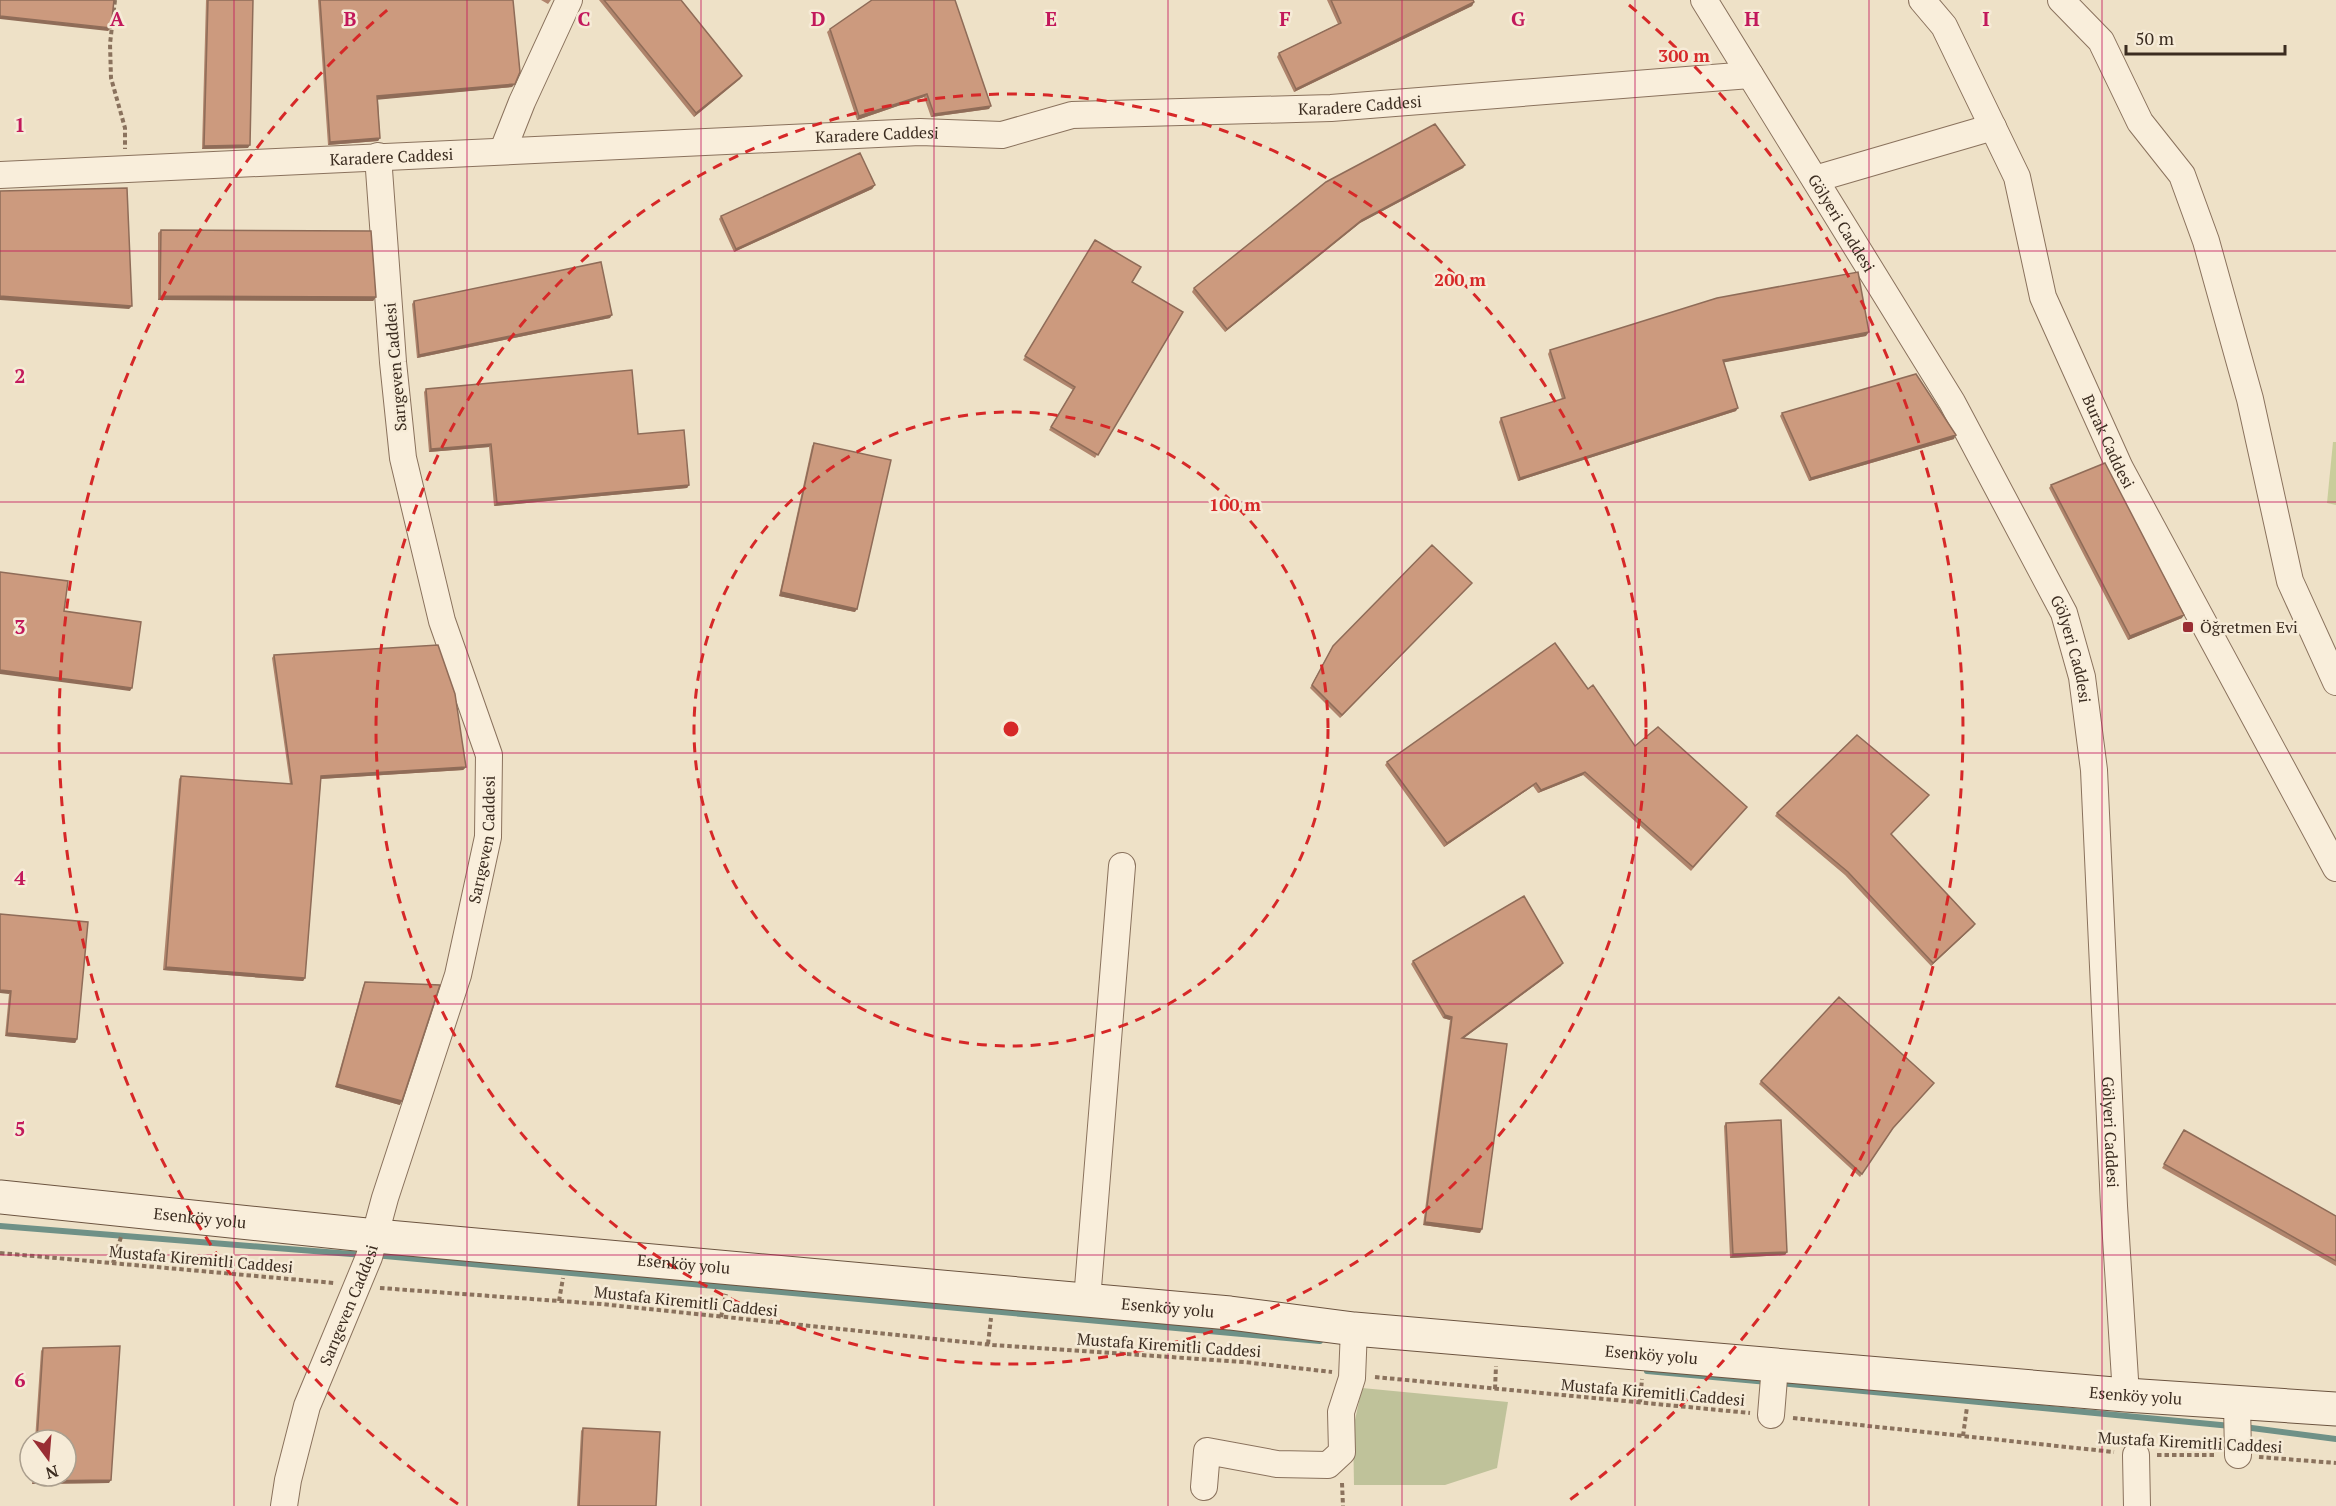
<svg xmlns="http://www.w3.org/2000/svg" width="2336" height="1506" font-family="'PT Serif',serif">
<style>
.green{fill:#c9cd9b}
.cemetery{fill:#bfc29a}
.lines{fill:none;stroke-linecap:round;stroke-linejoin:round}
.stream{stroke:#6f9187;stroke-width:6}
.street-casing{stroke:#8a725d;stroke-width:28}
.secondary-casing{stroke:#6c5440;stroke-width:35}
.path{stroke:#8a725d;stroke-width:4;stroke-dasharray:4.5 3;stroke-linecap:butt}
.street{stroke:#f9eedb;stroke-width:26}
.secondary{stroke:#f9eedb;stroke-width:33}
.wall{fill:#af846c}
.shaded-wall{fill:#8f6c58}
.building{fill:#cc9a7e;stroke:#8f6c58;stroke-width:1.5}
.grid{fill:none;stroke:#c2185b;stroke-width:1.5;stroke-opacity:0.55}
.ring{fill:none;stroke:#d62828;stroke-width:3;stroke-dasharray:10 8}
.poi-dot{fill:#992d33;stroke:#f6ebd7;stroke-width:2}
.labels{text-anchor:middle;stroke-width:5;stroke-linejoin:round;paint-order:stroke}
.street-label{font-size:16px;fill:#3b2c20;stroke:#f6ebd7}
.poi-label{font-size:16px;fill:#3b2c20;stroke:#f6ebd7;text-anchor:start}
.grid-label{font-size:20px;text-anchor:middle;font-weight:bold;fill:#c2185b;stroke:#f6ebd7;stroke-width:5;stroke-linejoin:round;paint-order:stroke}
.centre{fill:#d62828;stroke:#f6ebd7;stroke-width:3}
.ring-label{font-size:18px;text-anchor:middle;font-weight:bold;fill:#d62828;stroke:#f6ebd7;stroke-width:5;stroke-linejoin:round;paint-order:stroke}
</style>
<rect width="100%" height="100%" fill="#eee1c7"/>
<!-- green -->
<path class="green" d="M2333,442H2336V505L2327,503Z"/>
<!-- cemetery -->
<path class="cemetery" d="M1362,1388L1508,1402L1497,1468L1445,1485H1354L1353,1429Z"/>
<g class="lines">
<!-- stream -->
<path class="stream" d="M0,1226L364,1255
M374,1255L1320,1341
M1647,1371L1768,1382
M1779,1383L2231,1426
M2244,1427L2336,1439"/>
<!-- street casing -->
<g class="street-casing">
<g id="street">
<path id="s1" d="M1704,0L1952,402L2064,613L2082,677L2094,770L2114,1206L2126,1395"/>
<path id="s2" d="M1922,0L1944,26L2017,177L2043,297L2120,468L2336,868"/>
<path d="M2061,0L2101,41L2140,122L2182,175L2206,241L2250,399L2290,581L2336,682"/>
<path d="M503,150L522,102L569,0"/>
<path id="s3" d="M0,175L920,132L1002,135L1072,115L1331,108L1750,75"/>
<path d="M1815,179L1993,127"/>
<path d="M1087,1300L1122,866"/>
<path d="M2237,1403L2238,1455"/>
<path d="M1771,1415L1775,1366"/>
<path d="M2136,1455L2137,1506"/>
<path d="M1204,1487L1207,1451L1277,1464L1328,1465L1342,1452L1341,1412L1352,1378L1354,1329"/>
<path id="s4" d="M284,1506L288,1480L307,1406L369,1257L385,1198L458,975L488,837L489,755L442,621L403,458L393,362L378,156"/>
</g>
</g>
<!-- secondary casing -->
<g class="secondary-casing">
<g id="secondary">
<path id="s5" d="M0,1197L376,1236L1230,1313L1354,1329L2126,1395L2336,1409"/>
</g>
</g>
<!-- path -->
<path class="path" d="M115,0L110,44L111,78L125,128V149
M0,1253L334,1283
M113,1263L121,1237
M380,1288L601,1304L993,1345L1244,1362L1332,1372
M559,1301L563,1278
M721,1317L726,1294
M988,1344L991,1318
M1375,1377L1750,1413
M1495,1389L1496,1366
M1640,1402L1642,1379
M1793,1418L2114,1452
M1963,1436L1967,1407
M2157,1455H2215
M2259,1457L2336,1463
M1342,1483L1343,1506"/>
<!-- street -->
<use href="#street" class="street"/>
<!-- secondary -->
<use href="#secondary" class="secondary"/>
</g>
<!-- wall -->
<path class="wall" d="M206,0H253L248,148L202,149Z
M318,0H513L512,87L378,99L380,138L378,141L328,145Z
M541,0H551L548,4Z
M599,0H681L742,76L740,79L694,117Z
M1327,0H1473L1474,2L1472,6L1294,92L1277,57L1279,53L1338,24Z
M830,29L989,109L931,117L924,97L857,120L827,32Z
M1465,165L1463,168L1360,223L1225,332L1192,292L1194,288Z
M875,185L872,189L734,252L719,219L721,216Z
M161,230L376,297L373,301L158,300V233Z
M1095,240L1132,282L1183,312L1095,458L1049,430L1073,390L1023,360Z
M414,301L610,318L417,358L412,304Z
M1866,336L1724,362L1736,411L1518,481L1499,422L1501,418L1562,399L1548,354L1550,350Z
M426,389L638,434L689,485L687,488L494,506L489,447L429,452L424,392Z
M1782,413L1954,439L1809,481L1780,416Z
M814,443L855,612L779,596L812,446Z
M2051,485L2182,618L2128,640L2049,488Z
M1472,583L1340,718L1310,688L1331,649Z
M274,655L466,767L463,770L321,779L305,978L303,981L163,970L179,779L181,776L290,784L272,658Z
M1588,689L1635,746L1747,807L1691,871L1583,775L1538,793L1533,786L1444,847L1385,765L1387,762Z
M1929,795L1891,834L1975,924L1973,927L1931,966L1845,875L1775,816L1777,813Z
M0,914L77,1039L75,1043L5,1036L9,994Z
M1413,961L1561,966L1464,1038L1480,1233L1423,1225L1450,1020L1443,1018L1411,964Z
M365,982L400,1105L335,1087L363,986Z
M1761,1081L1934,1083L1891,1131L1860,1177L1759,1084Z
M1726,1123L1787,1252L1785,1255L1730,1258L1724,1126Z
M2182,1133L2336,1216V1266L2162,1168Z
M43,1348L109,1483L32,1484L33,1476H66V1440H35L41,1351Z
M583,1428L656,1506H577L581,1431Z"/>
<!-- shaded-wall -->
<path class="shaded-wall" d="M1474,2L1472,6L1294,92L1296,89Z
M0,16L111,28L108,31L0,19Z
M742,76L740,79L694,117L696,113Z
M515,84L512,87L375,100L377,96Z
M927,94L924,97L857,120L859,116Z
M991,106L989,109L931,117L934,114Z
M380,138L378,141L328,145L330,142Z
M250,145L248,148L202,149L204,146Z
M1465,165L1463,168L1360,223L1225,332L1227,329L1362,220Z
M875,185L872,189L734,252L736,249Z
M0,296L132,306L129,309L0,300Z
M160,296L376,297L373,301L158,300Z
M612,315L610,318L417,358L419,355Z
M1869,332L1866,336L1721,363L1723,360Z
M1738,408L1736,411L1518,481L1520,478Z
M1956,435L1954,439L1809,481L1811,478Z
M491,444L489,447L429,452L431,449Z
M689,485L687,488L494,506L497,503Z
M1472,583L1469,586L1340,718L1342,715Z
M781,592L857,609L855,612L779,596Z
M2184,615L2182,618L2128,640L2130,636Z
M0,670L132,688L130,691L0,674Z
M466,767L463,770L319,779L321,776Z
M1585,772L1583,775L1538,793L1541,790Z
M1536,783L1533,786L1444,847L1447,843Z
M1975,924L1973,927L1931,966L1933,963Z
M1563,963L1561,966L1460,1041L1462,1038Z
M166,967L305,978L303,981L163,970Z
M0,990L11,991L9,994L0,993Z
M1445,1015L1452,1017L1450,1020L1443,1018Z
M7,1033L77,1039L75,1043L5,1036Z
M337,1084L402,1101L400,1105L335,1087Z
M1425,1222L1482,1229L1480,1233L1423,1225Z
M1787,1252L1785,1255L1730,1258L1733,1254Z
M111,1480L109,1483L32,1484L34,1481Z"/>
<!-- building -->
<path class="building" d="M0,0H114L111,28L0,16Z
M208,0H253L250,145L204,146Z
M320,0H513L520,72L515,84L377,96L380,138L330,142Z
M604,0H681L742,76L696,113Z
M872,0H955L991,106L934,114L927,94L859,116L830,29Z
M1331,0H1473L1474,2L1296,89L1279,53L1341,23Z
M1435,124L1465,165L1362,220L1227,329L1194,288L1326,182Z
M860,153L875,185L736,249L721,216Z
M127,188L132,306L0,296V191Z
M161,230L371,231L376,297L160,296Z
M1095,240L1141,267L1132,282L1183,312L1098,455L1051,427L1075,387L1025,356Z
M601,262L612,315L419,355L414,301Z
M1858,272L1869,332L1723,360L1738,408L1520,478L1501,418L1565,398L1550,350L1717,298Z
M632,370L638,434L684,430L689,485L497,503L491,444L431,449L426,389Z
M1916,374L1956,435L1811,478L1782,413Z
M814,443L891,460L857,609L781,592Z
M2105,463L2184,615L2130,636L2051,485Z
M1432,545L1472,583L1342,715L1312,685L1333,646Z
M0,572L68,581L64,611L141,622L132,688L0,670Z
M1555,643L1588,689L1593,685L1635,746L1658,727L1747,807L1693,867L1585,772L1541,790L1536,783L1447,843L1387,762Z
M438,645L455,694L466,767L321,776L305,978L166,967L181,776L292,784L274,655Z
M1857,735L1929,795L1891,834L1975,924L1933,963L1848,872L1777,813Z
M1524,896L1563,963L1462,1038L1507,1044L1482,1229L1425,1222L1452,1017L1445,1015L1413,961Z
M0,914L88,922L77,1039L7,1033L11,991L0,990Z
M365,982L440,985L402,1101L337,1084Z
M1839,997L1934,1083L1893,1128L1862,1174L1761,1081Z
M1781,1120L1787,1252L1733,1254L1726,1123Z
M2184,1130L2336,1216V1261L2164,1164Z
M120,1346L111,1480L34,1481L35,1476H66V1440H37L43,1348Z
M583,1428L660,1432L656,1506H579Z"/>
<!-- grid -->
<path class="grid" d="M234,0V1506M467,0V1506M701,0V1506M934,0V1506M1168,0V1506M1402,0V1506M1635,0V1506M1869,0V1506M2102,0V1506M0,251H2336M0,502H2336M0,753H2336M0,1004H2336M0,1255H2336"/>
<!-- distance rings -->
<g class="ring">
<circle cx="1011" cy="729" r="317"/>
<circle cx="1011" cy="729" r="635"/>
<path d="M458 1504A952 952 0 0 1 393 5M1629 5A952 952 0 0 1 1564 1504"/>
</g>
<!-- markers -->
<rect class="poi-dot" x="2182" y="621" width="12" height="12" rx="3"/>
<g class="labels">
<!-- street labels -->
<g class="street-label">
<text dy="6" stroke="none"><textPath href="#s3" startOffset="1364">Karadere Caddesi</textPath></text>
<text dy="6" stroke="none"><textPath href="#s3" startOffset="878">Karadere Caddesi</textPath></text>
<text dy="6" stroke="none"><textPath href="#s3" startOffset="392">Karadere Caddesi</textPath></text>
<text dy="6" stroke="none"><textPath href="#s1" startOffset="262">Gölyeri Caddesi</textPath></text>
<text transform="translate(395 367) rotate(-95)" y="6">Sarıgeven Caddesi</text>
<text dy="6" stroke="none"><textPath href="#s2" startOffset="483">Burak Caddesi</textPath></text>
<text dy="6" stroke="none"><textPath href="#s1" startOffset="748">Gölyeri Caddesi</textPath></text>
<text dy="6" stroke="none"><textPath href="#s4" startOffset="698">Sarıgeven Caddesi</textPath></text>
<text dy="6" stroke="none"><textPath href="#s1" startOffset="1234">Gölyeri Caddesi</textPath></text>
<text dy="6" stroke="none"><textPath href="#s5" startOffset="201">Esenköy yolu</textPath></text>
<text transform="translate(201 1259) rotate(5)" y="6">Mustafa Kiremitli Caddesi</text>
<text dy="6" stroke="none"><textPath href="#s5" startOffset="687">Esenköy yolu</textPath></text>
<text transform="translate(686 1301) rotate(6)" y="6">Mustafa Kiremitli Caddesi</text>
<text dy="6" stroke="none"><textPath href="#s4" startOffset="212">Sarıgeven Caddesi</textPath></text>
<text dy="6" stroke="none"><textPath href="#s5" startOffset="1173">Esenköy yolu</textPath></text>
<text transform="translate(1169 1345) rotate(4)" y="6">Mustafa Kiremitli Caddesi</text>
<text dy="6" stroke="none"><textPath href="#s5" startOffset="1659">Esenköy yolu</textPath></text>
<text transform="translate(1653 1392) rotate(5)" y="6">Mustafa Kiremitli Caddesi</text>
<text dy="6" stroke="none"><textPath href="#s5" startOffset="2145">Esenköy yolu</textPath></text>
<text transform="translate(2190 1442) rotate(3)" y="6">Mustafa Kiremitli Caddesi</text>
</g>
<!-- poi labels -->
<g class="poi-label">
<text x="2200" y="633">Öğretmen Evi</text>
</g>
</g>
<g class="grid-label">
<text x="117" y="26">A</text>
<text x="350" y="26">B</text>
<text x="584" y="26">C</text>
<text x="818" y="26">D</text>
<text x="1051" y="26">E</text>
<text x="1285" y="26">F</text>
<text x="1518" y="26">G</text>
<text x="1752" y="26">H</text>
<text x="1986" y="26">I</text>
<text x="20" y="132">1</text>
<text x="20" y="383">2</text>
<text x="20" y="634">3</text>
<text x="20" y="885">4</text>
<text x="20" y="1136">5</text>
<text x="20" y="1387">6</text>
</g>
<circle cx="1011" cy="729" r="9" class="centre"/>
<g class="ring-label">
<text x="1684" y="62">300 m</text>
<text x="1460" y="286">200 m</text>
<text x="1235" y="511">100 m</text>
</g>
<!-- north arrow -->
<g transform="translate(48 1458) rotate(164)"><circle r="28" fill="#f6ebd7" stroke="#ab9f8e" stroke-width="1.5"/>
<path d="M0-4.5L10 22L0 15L-10 22Z" fill="#992d33"/>
<text y="-9" font-size="16" font-weight="bold" text-anchor="middle" fill="#3b2c20">N</text>
</g>
<!-- scale -->
<path d="M2126 45v9h159v-9" fill="none" stroke="#3b2c20" stroke-width="3"/>
<text x="2135" y="45" font-size="18" fill="#3b2c20" stroke="#f6ebd7" stroke-width="4.5" paint-order="stroke">50 m</text>
</svg>
